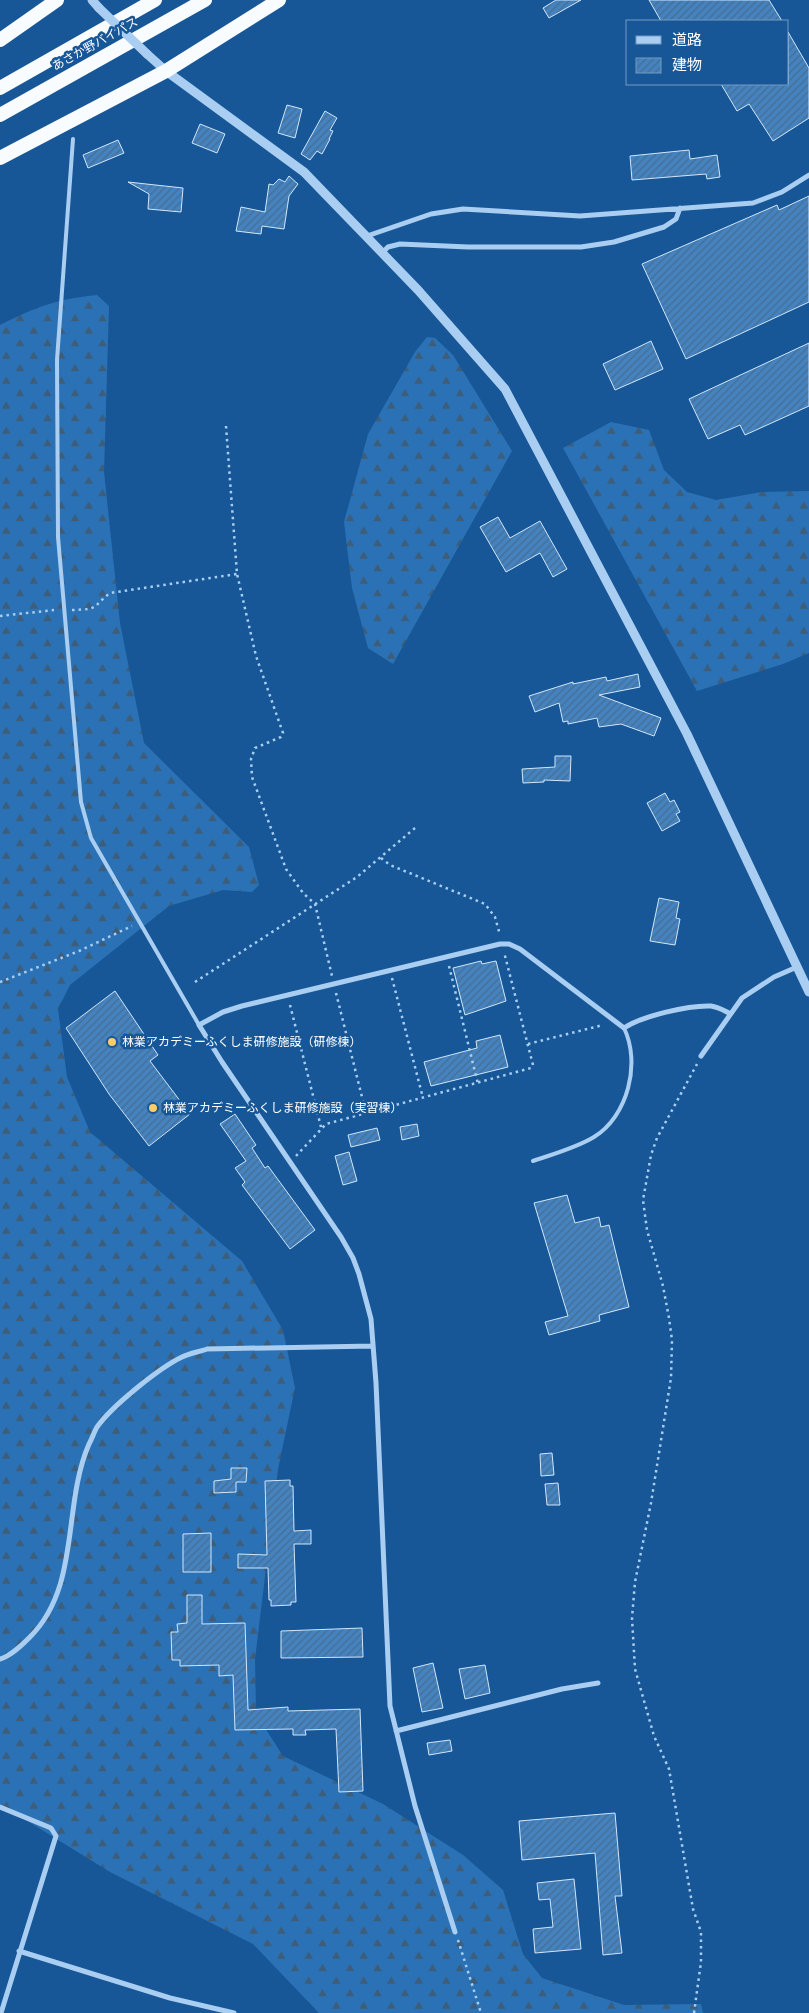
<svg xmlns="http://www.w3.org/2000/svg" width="809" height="2013" font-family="Helvetica,'Noto Sans JP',sans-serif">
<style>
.forest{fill:url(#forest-firs)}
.building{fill:url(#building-hatch);stroke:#d0e7fc}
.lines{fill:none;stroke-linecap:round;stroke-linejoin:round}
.path{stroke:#a9cef1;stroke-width:2.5;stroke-dasharray:2.5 4;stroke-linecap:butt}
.service{stroke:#a9cef1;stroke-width:4}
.minor{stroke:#a9cef1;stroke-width:5}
.tertiary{stroke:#a9cef1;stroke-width:9}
.trunk{stroke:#f9fcff;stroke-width:14}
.tertiary-bridge{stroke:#a9cef1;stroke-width:9}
.poi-dot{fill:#ffca69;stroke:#175797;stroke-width:2}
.labels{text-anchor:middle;stroke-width:5;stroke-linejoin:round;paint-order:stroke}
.street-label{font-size:12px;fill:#fff;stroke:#175797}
.poi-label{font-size:12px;fill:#fff;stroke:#175797;text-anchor:start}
</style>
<defs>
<pattern id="forest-firs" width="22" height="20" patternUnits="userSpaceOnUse" patternTransform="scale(1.25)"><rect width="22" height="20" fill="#2a72b5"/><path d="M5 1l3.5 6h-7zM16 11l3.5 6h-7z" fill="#3d5d7b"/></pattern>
<pattern id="building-hatch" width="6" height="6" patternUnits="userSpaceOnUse" patternTransform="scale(1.25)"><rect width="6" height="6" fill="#4483bf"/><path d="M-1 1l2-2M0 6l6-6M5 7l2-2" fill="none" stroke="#476d91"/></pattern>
</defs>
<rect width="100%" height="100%" fill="#175797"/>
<!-- forest -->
<path class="forest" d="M97,295L109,306L104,472L120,623L144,743L249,847L259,885L252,892L223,890L169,906L70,985L58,1009L67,1077L90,1132L242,1261L283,1330L295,1388L278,1469L255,1659L256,1714L283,1756L383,1804L463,1855L503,1890L523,1954L542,1978L624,2005L701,2004L703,2013H319L253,1944L110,1872L0,1804V325C36,307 57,299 97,295Z
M427,337L435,338L453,355L512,451L393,664L368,648L352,588L344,522L368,434L415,352Z
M611,422L649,430L664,470L687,492L716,500L762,492L809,491V653L783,664L697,691L563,448Z"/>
<!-- building -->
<path class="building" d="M556,0H581L549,18L543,8Z
M649,0H769L782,21H661Z
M788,32L809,68V118L773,141L749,104L737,111L721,84H788Z
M287,105L302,109L295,138L278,133Z
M325,111L337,118L330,130L333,131L329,139H330L322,154L317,151L310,160L301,154Z
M200,124L225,134L217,153L192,143Z
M118,140L124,153L88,168L83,155Z
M689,150L690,159L717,155L720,177L707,179L706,174L632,180L630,156Z
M289,176L298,184L289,196L284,229L262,226L261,234L236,231L241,207L265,212L269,184L273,185L279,179L285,182Z
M128,182L183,188L181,212L148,209L149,194Z
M809,196V302L686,359L642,264L777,205L779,210Z
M651,341L663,369L615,390L603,364Z
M809,343V406L745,435L740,425L708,439L689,399Z
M498,517L510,538L540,521L567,569L553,577L540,553L506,572L480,527Z
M638,674L640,687L599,695L661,718L654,736L621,724L599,727L597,718L568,724V721L563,722L559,703L535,712L529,696L573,682V684L606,677L607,681Z
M555,756H571L570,781L544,780V782L523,783L522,769L555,767Z
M665,793L670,802L674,800L680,812L676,814L680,821L662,831L647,803Z
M659,898L679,902L676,918L680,919L675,945L650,941Z
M481,961L482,964L496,961L506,1001L465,1015L453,968Z
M115,991L158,1055L150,1061L190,1114L149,1146L109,1094L66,1028Z
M500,1035L508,1067L431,1086L424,1062L477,1048L476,1041Z
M235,1114L256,1145L252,1148L265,1168L268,1166L315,1230L290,1249L242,1185L245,1182L235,1168L246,1161L220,1124Z
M417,1124L419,1136L402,1140L400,1127Z
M377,1128L380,1140L351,1147L348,1135Z
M349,1152L357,1181L343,1185L335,1156Z
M567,1195L575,1223L599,1217L601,1227L609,1225L629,1307L599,1315L600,1321L549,1335L545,1322L568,1316L534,1203Z
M552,1453L554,1475L541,1476L540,1454Z
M231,1468H247L246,1482H236V1492L214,1493V1481L231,1479Z
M290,1480V1486H293L294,1531L311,1530V1544H294L296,1602H291V1605L271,1606V1600H269L268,1568H238V1554L267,1555L265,1481Z
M558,1483L560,1505H547L545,1484Z
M211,1533V1572H183V1534Z
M187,1595H202V1624L245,1623L248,1710L288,1707V1711L360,1709L363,1791L339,1792L336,1729L305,1730L306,1735H293V1729L235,1730L233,1675L219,1676V1665L180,1666V1660H172L171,1632H178L177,1624L187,1623Z
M362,1628L363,1657L281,1658V1631Z
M433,1663L443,1708L422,1712L413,1668Z
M485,1665L490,1693L465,1699L459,1669Z
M450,1740L452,1751L429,1755L427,1743Z
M615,1813L622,1896H615L622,1953L603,1955L595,1853L522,1860L519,1821Z
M574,1879L581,1949L535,1953L533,1929L553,1927L550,1899L539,1900L537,1883Z"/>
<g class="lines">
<!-- path -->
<path class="path" d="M226,426L237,574L256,656L283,733L281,737L255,748L251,759L252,777L286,869L303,893L315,904L332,976
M72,610C100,609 91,608 110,593L237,574
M0,616L54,610
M381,858L390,865L485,904L495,917L500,935
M449,966L478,1084
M392,978L423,1098
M0,982L79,951L132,926
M195,982L357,877L415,828
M336,993L366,1113
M290,1005L321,1127
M528,1044L603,1025
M296,1156L326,1124L531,1068L533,1065L504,952
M458,1940L481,2013
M694,2013L701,1962V1932L693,1909L669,1769L654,1736L635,1669L632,1618L635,1582L651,1503L671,1378L672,1340L669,1318L663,1286L647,1230L643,1200L651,1155L657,1138L697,1064"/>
<!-- service -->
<path class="service" d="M73,139L57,360L58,537L81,802L91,838L199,1025
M533,1161C553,1154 576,1148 594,1137C628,1116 641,1063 624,1028"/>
<!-- minor -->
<path class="minor" d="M367,236L431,214L463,209L580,216L753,203L782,192L809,175
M383,252L388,247L400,244L468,247H581L614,242L664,227L676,219L680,208
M701,1056L742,998L774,977L797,967
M0,1659C11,1656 22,1645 30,1637C81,1586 62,1506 89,1444C92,1439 94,1432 97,1427C112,1406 159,1368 182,1357C190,1353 199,1352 207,1349L373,1346
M396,1731L562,1689L598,1683
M0,1807L51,1828L56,1836L1,2013
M455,1932L415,1806L390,1706L376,1383L371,1319L359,1274L353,1258L341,1237L222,1062L199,1025L223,1012L242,1006L500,944H509L520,949L624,1028C642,1016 689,1005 711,1006C718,1007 723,1010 729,1013
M19,1951L170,1998L234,2013"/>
<!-- tertiary -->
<path class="tertiary" d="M92,0L99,8
M147,54L166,71L304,172L418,290L505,389L687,734L809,992"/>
<!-- trunk -->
<path class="trunk" d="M0,40L57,0
M0,88L155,0
M0,115L205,0
M0,158L166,71L279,0"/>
<!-- tertiary-bridge -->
<path class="tertiary-bridge" d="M99,8L147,54"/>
</g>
<!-- markers -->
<g class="poi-dot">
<circle cx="112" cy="1042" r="5"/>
<circle cx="153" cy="1108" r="5"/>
</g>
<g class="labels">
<!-- street labels -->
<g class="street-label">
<text transform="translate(95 44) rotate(-29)" y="4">あさか野バイパス</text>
</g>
<!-- poi labels -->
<g class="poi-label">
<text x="122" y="1046">林業アカデミーふくしま研修施設（研修棟）</text>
<text x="163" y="1112">林業アカデミーふくしま研修施設（実習棟）</text>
</g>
</g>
<!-- legend -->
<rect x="626" y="20" width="162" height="65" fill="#175797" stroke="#749ac1"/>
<rect x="636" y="36" width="25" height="8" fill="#a9cef1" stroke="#749ac1"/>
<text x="672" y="45" font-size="15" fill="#ffffff">道路</text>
<rect x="636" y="58" width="25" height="15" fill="url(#building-hatch)" stroke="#749ac1"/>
<text x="672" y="70" font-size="15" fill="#ffffff">建物</text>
</svg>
